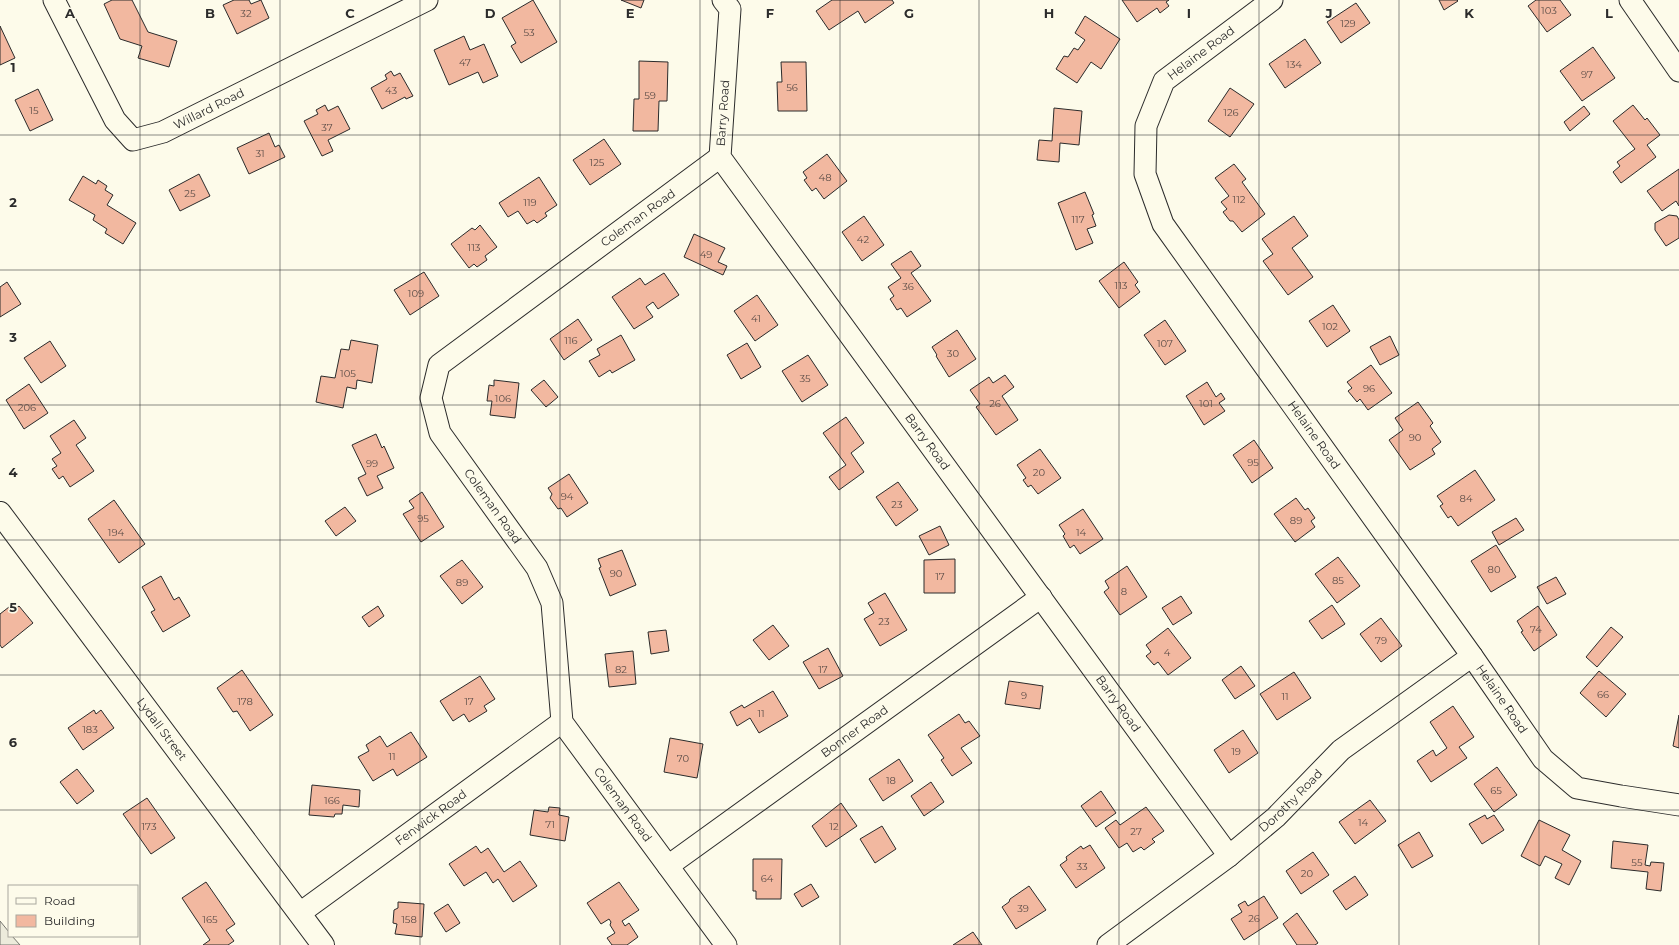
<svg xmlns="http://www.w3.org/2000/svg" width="1679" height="945" font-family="Montserrat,sans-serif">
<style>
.green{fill:#ecebdb;stroke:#74746e}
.building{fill:#f2b8a0;stroke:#2b2b2b}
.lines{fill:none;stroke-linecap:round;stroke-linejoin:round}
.minor-casing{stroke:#2b2b2b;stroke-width:23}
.tertiary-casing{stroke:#2b2b2b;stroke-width:24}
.minor{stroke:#fdfbea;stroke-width:21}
.tertiary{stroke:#fdfbea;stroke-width:22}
.grid{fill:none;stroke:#2b2b2b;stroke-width:1;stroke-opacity:0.55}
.labels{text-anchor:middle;stroke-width:3;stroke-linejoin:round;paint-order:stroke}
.number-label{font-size:10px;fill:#5d4e48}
.street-label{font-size:12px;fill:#2b2b2b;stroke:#fdfbea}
.grid-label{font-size:13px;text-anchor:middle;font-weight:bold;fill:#2b2b2b;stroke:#fdfbea;stroke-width:3;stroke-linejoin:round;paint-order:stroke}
</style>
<rect width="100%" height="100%" fill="#fdfbea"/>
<!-- green -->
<path class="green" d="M0,921L9,932V936H12L20,945H0Z"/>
<!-- building -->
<path class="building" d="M112,0H132L148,32L177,41L169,67L138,58L142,46L120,39L104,4Z
M234,0H249L251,4L261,0L269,18L237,34L223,5Z
M533,0L557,42L521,63L511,46L516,43L502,18Z
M621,0H644L641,8Z
M832,0H892L894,3L865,23L858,11L829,30L816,11Z
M1122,0H1169L1166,2L1169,6L1160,13L1157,8L1137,22Z
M1439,0H1457L1458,1L1444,10Z
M1536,0H1560L1571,15L1547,32L1528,6Z
M1356,3L1370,23L1341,43L1327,22Z
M1085,16L1120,39L1101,69L1091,62L1077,83L1056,69L1064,56L1068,57L1074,48L1078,50L1085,40L1075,33Z
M0,26L15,58L0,65Z
M464,36L470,50L484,44L498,76L483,83L478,72L449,85L434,50Z
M1305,39L1321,63L1285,88L1269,64Z
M1593,47L1615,78L1582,101L1560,71Z
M639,61L668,62L667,101H659L658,131H633L634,99H639Z
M781,62H806L807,111H778L777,82H782Z
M391,71L394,76L400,73L413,96L406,99L405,97L382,109L371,88L387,79L385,75Z
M1230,88L1254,104L1230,137L1208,121Z
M38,89L53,120L30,131L15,100Z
M325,105L328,111L338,106L350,129L328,140L333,151L322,156L304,121L318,114L316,110Z
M1633,105L1645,120L1647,118L1660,135L1647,145L1656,157L1621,183L1613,172L1620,166L1617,162L1635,149L1613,121Z
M1584,106L1590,114L1570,131L1564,122Z
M1054,108L1082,111L1079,145L1060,143L1059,162L1037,160L1039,140L1052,141Z
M269,133L275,147L279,145L285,157L249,174L237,148Z
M604,139L621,164L590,185L573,160Z
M827,154L847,181L824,199L816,188L812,191L804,180L807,178L803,172Z
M1234,164L1246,179L1242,182L1265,214L1242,232L1233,221H1230L1223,212L1227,209L1221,202L1229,196L1215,178Z
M1679,169V206L1676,201L1662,211L1647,191Z
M199,174L210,196L180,211L169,190Z
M83,176L96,184L98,180L107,186L105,190L113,195L107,205L136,223L123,244L105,233L107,229L93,220L95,215L69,200Z
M539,177L557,205L545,213L547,216L537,223L534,220L527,224L518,211L508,217L499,203Z
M1085,192L1094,214L1092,215L1096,226L1087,229L1093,243L1076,250L1058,203Z
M1669,215L1677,216L1679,220V238L1666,246L1655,230V223Z
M864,216L884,245L862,261L842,232Z
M1294,216L1308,236L1292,248L1313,277L1288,295L1263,261L1273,254L1262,239Z
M480,225L497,247L485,256L487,260L477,267L474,264L469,268L451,244L472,228L475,230Z
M694,234L725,248L718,262L727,266L723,275L684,257Z
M911,251L921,266L911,273L931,301L907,317L901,308L897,310L890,299L894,296L888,287L901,278L891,264Z
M1124,262L1138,282L1135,285L1140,292L1119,308L1099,281Z
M424,272L439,296L410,315L394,290Z
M664,273L679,295L658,309L653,302L646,307L653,317L634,329L612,297L640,278L645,285Z
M7,282L21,304L0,317V287Z
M757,295L778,325L755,341L734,311Z
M1333,305L1350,331L1327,347L1309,321Z
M578,319L592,340L564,360L550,339Z
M1165,320L1186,351L1165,365L1144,335Z
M957,330L976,359L949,377L936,356L937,355L932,347Z
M621,335L635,360L612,373L610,370L599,377L589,361L600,355L597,349Z
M1390,336L1399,355L1380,365L1370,347Z
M351,340L378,345L372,383L357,380L356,389L347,387L343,408L316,402L321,376L335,378L341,349L349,350Z
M50,341L66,366L41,383L24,358Z
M747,343L761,367L741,379L727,355Z
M808,355L828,385L802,402L782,371Z
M1371,365L1392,393L1368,410L1360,399L1357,402L1348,391L1352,388L1347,382Z
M1005,375L1014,387L1002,396L1018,420L996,435L976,407L980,404L970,390L989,377L993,383Z
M494,380L519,383L515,418L490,415L492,401H487L489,385L494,386Z
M544,380L558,397L546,407L531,390Z
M1207,382L1216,397L1221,393L1225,399L1219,403L1225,411L1204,425L1186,396Z
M29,384L48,413L24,429L6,400Z
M1418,402L1433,423L1430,426L1441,442L1432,449L1435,454L1410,470L1389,440L1403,430L1395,418Z
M846,417L864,443L851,453L864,472L839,490L829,477L846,465L823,433Z
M74,420L86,438L76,445L94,471L70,487L63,476L59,479L52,469L57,466L52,459L61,453L50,436Z
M376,434L382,448L384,446L394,468L377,476L383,488L367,496L358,478L366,474L352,445Z
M1254,440L1273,468L1252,483L1233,455Z
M1040,449L1061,478L1038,494L1031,485L1028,487L1023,480L1026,478L1017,465Z
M1475,470L1495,500L1458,526L1451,516L1448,518L1440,506L1443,504L1437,496Z
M569,474L588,503L567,517L561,508L558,509L550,498L552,494L548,488Z
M898,482L918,510L896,526L876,497Z
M422,492L444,527L421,542L403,514L414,508L409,501Z
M1296,498L1305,510L1308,508L1315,518L1311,521L1315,527L1295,542L1274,514Z
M114,500L145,544L119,563L88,519Z
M345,507L356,521L336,536L325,521Z
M1083,509L1103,539L1080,554L1074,545L1070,548L1063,536L1065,534L1059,525Z
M1516,518L1524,530L1499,545L1492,532Z
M940,526L949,545L929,555L919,536Z
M1496,545L1516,577L1491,592L1471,561Z
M622,550L636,585L610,596L599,568L601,567L598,559Z
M1338,557L1360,586L1337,603L1315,574Z
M955,559V593H924V560Z
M462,560L483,587L462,604L440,576Z
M1127,566L1147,597L1120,615L1104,592L1109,588L1105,581Z
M161,576L174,600L179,597L190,616L163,632L151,612L155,610L142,587Z
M1556,577L1566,594L1547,604L1537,587Z
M885,593L907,630L880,646L864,619L874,613L868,603Z
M1181,596L1192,613L1173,625L1162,608Z
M1332,605L1345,624L1322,639L1309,621Z
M19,606L33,623L2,648L0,645V614L9,607L13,611Z
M378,606L384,616L369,627L362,617Z
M1538,606L1557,635L1534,651L1521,632L1523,631L1517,621Z
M1381,618L1402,646L1381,662L1360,634Z
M773,625L789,646L769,660L753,640Z
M1611,627L1623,637L1597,667L1586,657Z
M1168,628L1191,658L1168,675L1158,662L1154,665L1146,656L1151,652L1146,645Z
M666,630L669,651L651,654L648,632Z
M828,648L843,676L819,689L803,662Z
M633,651L636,684L609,687L605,654Z
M1241,666L1255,686L1235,699L1222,680Z
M242,670L273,715L250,731L237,711L233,712L217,688Z
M1599,671L1626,694L1606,717L1580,693Z
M1294,672L1311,698L1277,720L1260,694Z
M480,676L495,699L484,706L487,711L469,722L464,714L453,721L440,701Z
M1009,681L1043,686L1040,709L1005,704Z
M773,691L788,716L759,733L750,718L737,726L730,712L742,705L744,708Z
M1453,706L1474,737L1459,747L1467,758L1431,782L1417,761L1433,750L1436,756L1447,748L1430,722Z
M94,710L96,714L101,710L114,728L83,750L68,728Z
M959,714L965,723L969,721L980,736L961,748L972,763L952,776L941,760L944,758L928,735Z
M1679,715V748L1673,746Z
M1243,730L1258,753L1229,773L1214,750Z
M411,732L427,757L397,776L393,769L373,781L358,757L369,751L366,745L380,736L387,747Z
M670,738L703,744L697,778L664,772Z
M899,759L913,781L883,801L869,779Z
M1497,767L1517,795L1494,812L1474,784Z
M77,769L94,791L77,804L60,782Z
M931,782L944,802L924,816L911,796Z
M312,785L360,790L359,807L343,805L342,814H335L334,817L309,815Z
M1101,791L1116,813L1096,827L1081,806Z
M147,798L175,838L151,854L123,814Z
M1370,800L1386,821L1355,844L1339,822Z
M841,803L857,826L826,847L812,826Z
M549,807L560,808L559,815L569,817L565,841L530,835L534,810L548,812Z
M1146,807L1164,831L1152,839L1155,842L1144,850L1141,847L1133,852L1127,843L1119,848L1105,828L1116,820L1120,825Z
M1485,815L1487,819L1494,815L1504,830L1482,844L1469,824Z
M1539,820L1570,835L1562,850L1581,861L1569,885L1555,878L1562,864L1545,856L1540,866L1521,856Z
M882,826L896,849L875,863L860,839Z
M1419,832L1433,856L1412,868L1398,845Z
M1613,841L1648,845L1645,865L1650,866L1651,862L1664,863L1661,891L1646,889L1648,872L1611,868Z
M1090,845L1105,868L1076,888L1060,865L1067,860L1066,857L1081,846L1083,849Z
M476,846L481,853L488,848L504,872L520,861L537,886L513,902L498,879L493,883L486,872L464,886L449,864Z
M1313,852L1329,875L1301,894L1286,871Z
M753,859H782L781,899H756V891H753Z
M1355,876L1368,895L1346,910L1333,891Z
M206,882L235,924L226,930L234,941L228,945H203L210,940L182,898Z
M619,882L639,910L622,921L625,926L629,923L638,937L627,945H612L607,938L615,933L610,925L611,922L609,919L601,924L587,903Z
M811,884L819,897L802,907L794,894Z
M1029,886L1046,910L1016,929L1002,907L1009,902L1010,899Z
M1264,896L1278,918L1244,940L1231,919L1242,912L1238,905L1245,901L1248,906Z
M398,902L424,904L422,937L395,934L397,924L393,923L394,910L398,908Z
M448,904L460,923L446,932L434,913Z
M1297,913L1318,943L1315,945H1297L1283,924Z
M973,932L982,945H953Z"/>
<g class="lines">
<!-- minor casing -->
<g class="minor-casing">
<g id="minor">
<path id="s1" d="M54,0L115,120L133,140L163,132L427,0"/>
<path id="s2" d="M723,0L730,9L720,157L1229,856"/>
<path id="s3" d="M1272,0L1164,81L1146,126L1145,174L1163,224L1472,656L1543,759L1577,788L1621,796L1679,805"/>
<path d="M1630,0L1679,71"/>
<path id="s4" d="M720,157L439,365L431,398L440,433L537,568L552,603L562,722L726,945"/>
<path id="s5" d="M668,866L1041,597"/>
<path id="s6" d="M300,913L562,722"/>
<path id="s7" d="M1108,945L1229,856L1276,817L1341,750L1472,656"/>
</g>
</g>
<!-- tertiary casing -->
<g class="tertiary-casing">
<g id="tertiary">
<path id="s8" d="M0,513L323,945"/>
</g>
</g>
<!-- minor -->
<use href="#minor" class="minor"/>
<!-- tertiary -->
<use href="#tertiary" class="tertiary"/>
</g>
<!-- grid -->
<path class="grid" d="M140,0V945M280,0V945M420,0V945M560,0V945M700,0V945M840,0V945M979,0V945M1119,0V945M1259,0V945M1399,0V945M1539,0V945M0,135H1679M0,270H1679M0,405H1679M0,540H1679M0,675H1679M0,810H1679"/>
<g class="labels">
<!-- number labels -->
<g class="number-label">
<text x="1549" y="14">103</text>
<text x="246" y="17">32</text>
<text x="1348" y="27">129</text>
<text x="529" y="36">53</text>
<text x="465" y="66">47</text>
<text x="1294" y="68">134</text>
<text x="1587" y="78">97</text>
<text x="792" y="91">56</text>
<text x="391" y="94">43</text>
<text x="650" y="99">59</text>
<text x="34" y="114">15</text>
<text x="1231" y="116">126</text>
<text x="327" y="131">37</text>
<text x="260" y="157">31</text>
<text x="597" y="166">125</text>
<text x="825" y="181">48</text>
<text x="190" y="197">25</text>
<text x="1239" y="203">112</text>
<text x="530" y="206">119</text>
<text x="1078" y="223">117</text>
<text x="863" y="243">42</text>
<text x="474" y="251">113</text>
<text x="706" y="258">49</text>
<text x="1121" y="289">113</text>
<text x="908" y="290">36</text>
<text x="416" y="297">109</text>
<text x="756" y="322">41</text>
<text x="1330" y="330">102</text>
<text x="571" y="344">116</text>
<text x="1165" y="347">107</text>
<text x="953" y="357">30</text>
<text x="348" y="377">105</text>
<text x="805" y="382">35</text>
<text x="1369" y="392">96</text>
<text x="503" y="402">106</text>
<text x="995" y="407">26</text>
<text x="1206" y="407">101</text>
<text x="27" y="411">206</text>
<text x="1415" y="441">90</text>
<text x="1253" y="466">95</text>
<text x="372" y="467">99</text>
<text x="1039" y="476">20</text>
<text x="567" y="500">94</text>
<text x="1466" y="502">84</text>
<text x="897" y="508">23</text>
<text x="423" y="522">95</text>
<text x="1296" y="524">89</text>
<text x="116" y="536">194</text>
<text x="1081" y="536">14</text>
<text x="1494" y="573">80</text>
<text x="616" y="577">90</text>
<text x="940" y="580">17</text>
<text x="1338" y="584">85</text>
<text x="462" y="586">89</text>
<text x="1124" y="595">8</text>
<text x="884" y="625">23</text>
<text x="1536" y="633">74</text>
<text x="1381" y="644">79</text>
<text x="1167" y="656">4</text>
<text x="621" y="673">82</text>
<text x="823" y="673">17</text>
<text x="1603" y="698">66</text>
<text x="1024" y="699">9</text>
<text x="1285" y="700">11</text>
<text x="245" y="705">178</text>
<text x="469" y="705">17</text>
<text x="761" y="717">11</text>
<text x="90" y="733">183</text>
<text x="1236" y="755">19</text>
<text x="392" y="760">11</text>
<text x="683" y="762">70</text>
<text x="891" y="784">18</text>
<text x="1496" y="794">65</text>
<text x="332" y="804">166</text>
<text x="1363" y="826">14</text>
<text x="550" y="828">71</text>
<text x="149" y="830">173</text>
<text x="834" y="830">12</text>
<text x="1136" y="835">27</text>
<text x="1637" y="866">55</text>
<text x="1082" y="870">33</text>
<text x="1307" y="877">20</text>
<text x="767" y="882">64</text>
<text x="1023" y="912">39</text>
<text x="1254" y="922">26</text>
<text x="210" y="923">165</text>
<text x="409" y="923">158</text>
</g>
<!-- street labels -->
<g class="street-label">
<text transform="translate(1201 53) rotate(-37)" y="4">Helaine Road</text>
<text dy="4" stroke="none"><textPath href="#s1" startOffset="244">Willard Road</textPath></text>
<text transform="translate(723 113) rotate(-86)" y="4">Barry Road</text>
<text transform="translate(638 218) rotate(-36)" y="4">Coleman Road</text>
<text dy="4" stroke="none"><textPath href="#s3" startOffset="544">Helaine Road</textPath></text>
<text dy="4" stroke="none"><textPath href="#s2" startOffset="512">Barry Road</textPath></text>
<text dy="4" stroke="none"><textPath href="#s4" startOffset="510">Coleman Road</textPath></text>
<text dy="4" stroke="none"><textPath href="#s3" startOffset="868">Helaine Road</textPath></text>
<text dy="4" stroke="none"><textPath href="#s2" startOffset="836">Barry Road</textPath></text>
<text dy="4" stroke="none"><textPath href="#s8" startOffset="270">Lydall Street</textPath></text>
<text dy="4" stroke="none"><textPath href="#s5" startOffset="230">Bonner Road</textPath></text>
<text dy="4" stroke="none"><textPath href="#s7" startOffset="233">Dorothy Road</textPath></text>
<text dy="4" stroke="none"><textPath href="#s4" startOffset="846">Coleman Road</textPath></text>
<text dy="4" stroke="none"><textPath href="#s6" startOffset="162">Fenwick Road</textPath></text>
</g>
</g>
<g class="grid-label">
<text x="70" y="18">A</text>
<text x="210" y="18">B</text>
<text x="350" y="18">C</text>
<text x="490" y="18">D</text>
<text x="630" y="18">E</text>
<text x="770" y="18">F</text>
<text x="909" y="18">G</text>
<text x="1049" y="18">H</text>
<text x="1189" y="18">I</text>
<text x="1329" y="18">J</text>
<text x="1469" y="18">K</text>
<text x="1609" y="18">L</text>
<text x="13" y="72">1</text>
<text x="13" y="207">2</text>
<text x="13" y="342">3</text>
<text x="13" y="477">4</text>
<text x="13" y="612">5</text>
<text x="13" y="747">6</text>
</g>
<!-- legend -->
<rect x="8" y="885" width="130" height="52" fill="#fdfbea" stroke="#a9a89e"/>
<rect x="16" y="898" width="20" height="6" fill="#fdfbea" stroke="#a9a89e"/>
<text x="44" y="905" font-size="12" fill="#2b2b2b">Road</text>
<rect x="16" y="915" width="20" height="12" fill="#f2b8a0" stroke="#a9a89e"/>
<text x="44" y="925" font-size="12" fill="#2b2b2b">Building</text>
</svg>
